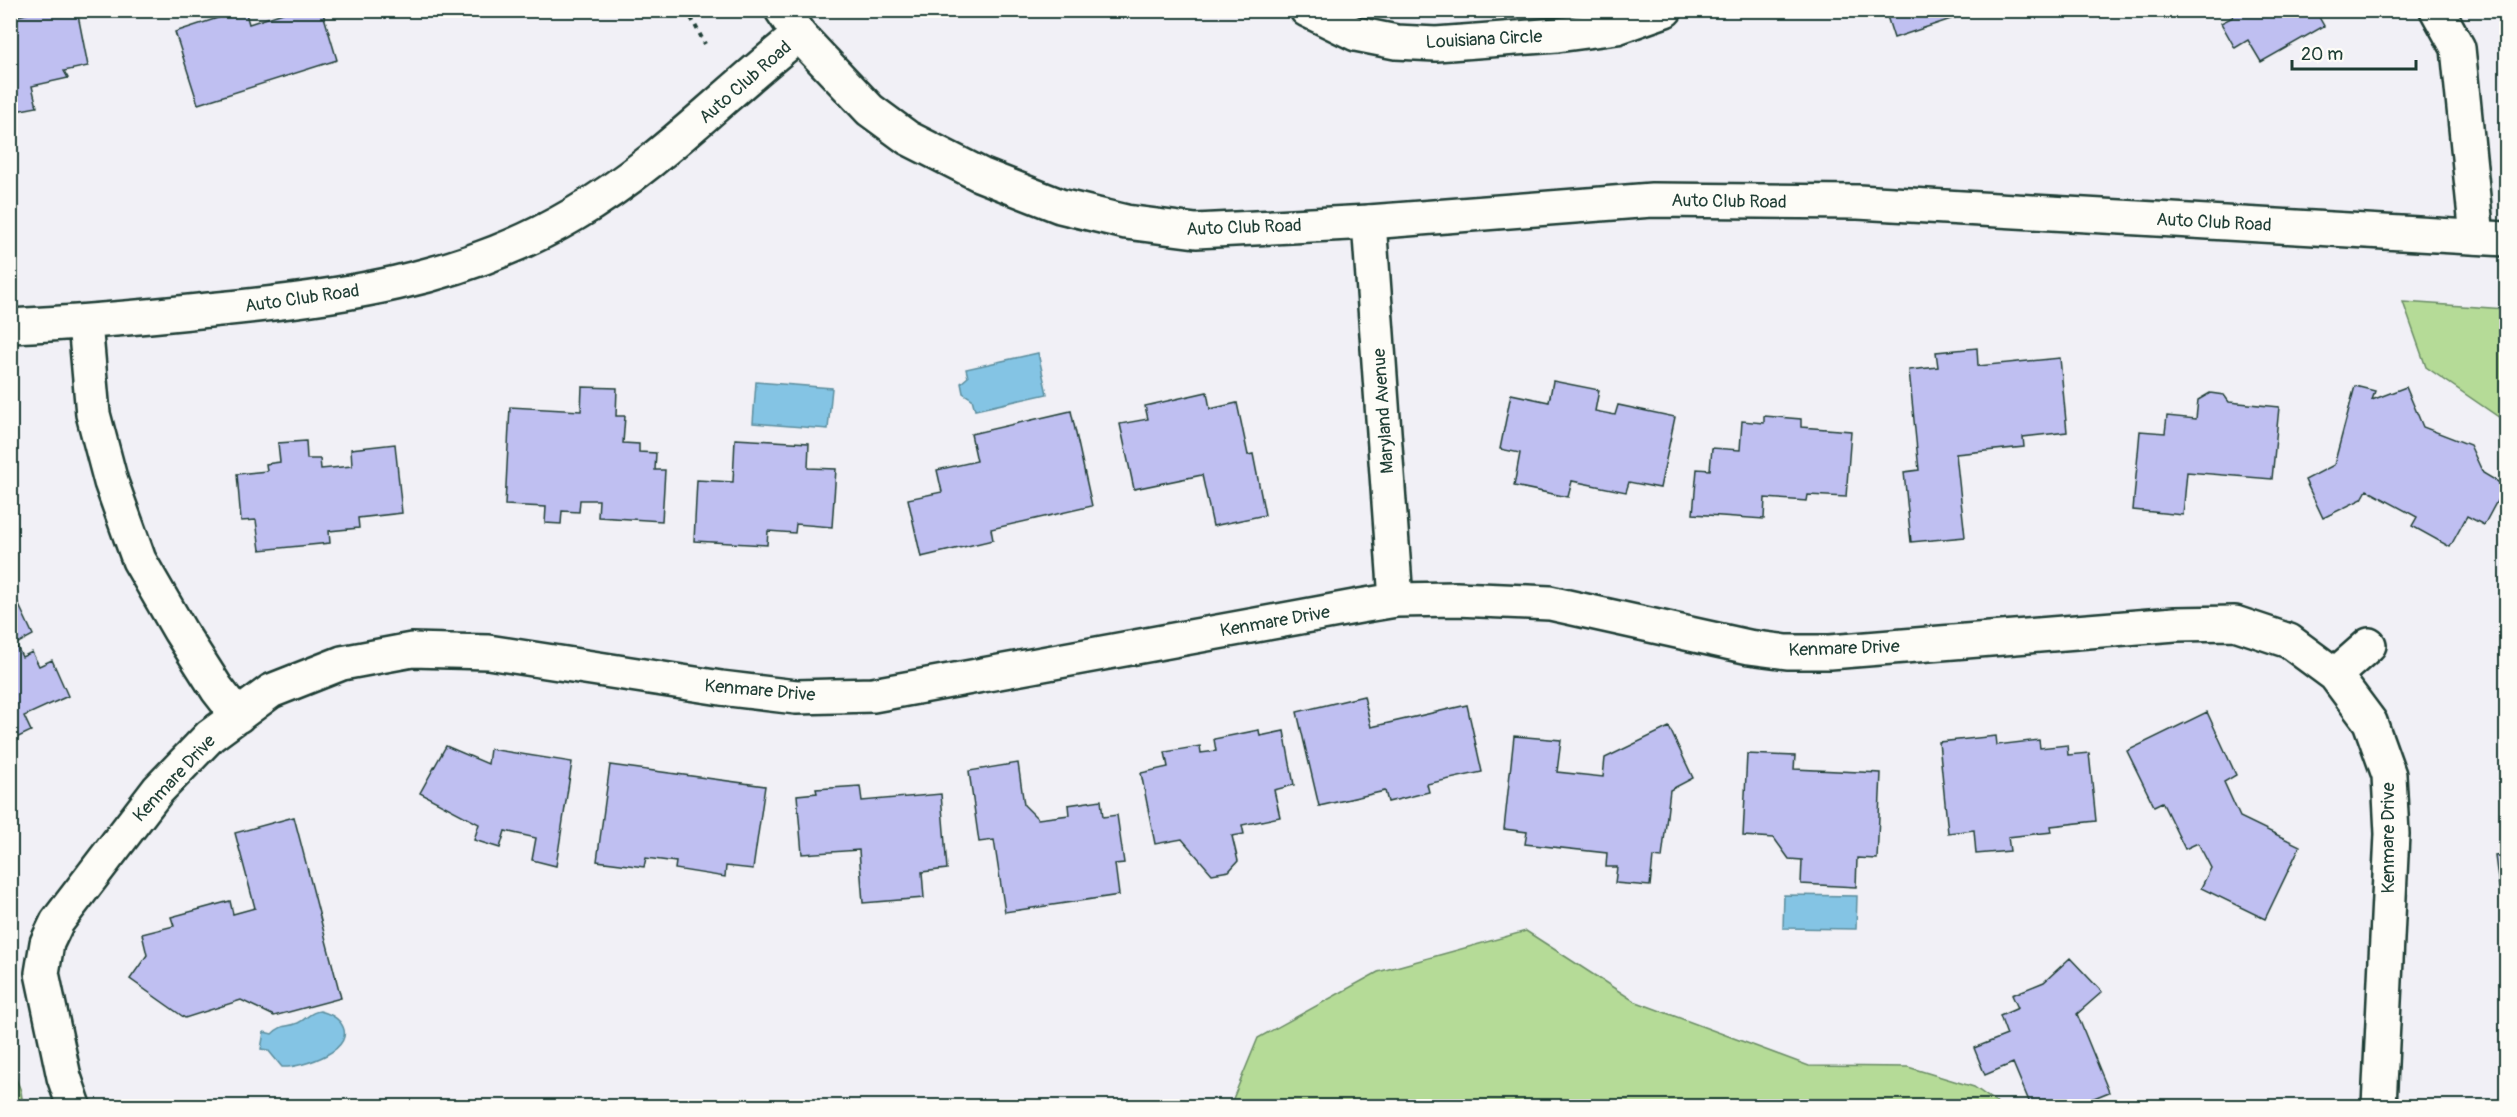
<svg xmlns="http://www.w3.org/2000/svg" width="2517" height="1117" font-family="Pangolin,sans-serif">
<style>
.green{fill:#b5db97;stroke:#6a8c66;stroke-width:1.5}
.water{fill:#84c4e4;stroke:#5c8e9e;stroke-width:1.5}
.building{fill:#bfbff1;stroke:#1f3d34;stroke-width:1.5}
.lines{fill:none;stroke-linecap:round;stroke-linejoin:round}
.street-casing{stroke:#1f3d34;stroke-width:38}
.secondary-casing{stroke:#1f3d34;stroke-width:38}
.path{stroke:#1f3d34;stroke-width:4;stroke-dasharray:4.5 4.5;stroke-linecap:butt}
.street{stroke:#fdfcf7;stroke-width:33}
.secondary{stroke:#fdfcf7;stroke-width:33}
.labels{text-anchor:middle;stroke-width:6;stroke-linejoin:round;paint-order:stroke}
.street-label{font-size:18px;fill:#1f3d34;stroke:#fdfcf7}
</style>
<rect width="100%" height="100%" fill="#f1f0f6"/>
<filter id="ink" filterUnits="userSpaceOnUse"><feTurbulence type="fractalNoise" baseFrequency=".0167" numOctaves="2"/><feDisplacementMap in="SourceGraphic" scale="12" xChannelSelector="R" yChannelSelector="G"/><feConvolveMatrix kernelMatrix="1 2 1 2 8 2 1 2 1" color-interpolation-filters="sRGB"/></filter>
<g filter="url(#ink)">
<!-- green -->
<path class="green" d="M2403,302L2506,309V422L2426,367Z
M1526,931L1634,1001L1809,1066L1908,1067L1974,1087L2001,1106H1230L1258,1038L1378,972Z
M10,1064L21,1091L23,1106H11Z"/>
<!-- water -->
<path class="water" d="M1038,353L1047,394L975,410L972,399L963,393L961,383L968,377L966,369Z
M756,382L832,388L828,429L753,423Z
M1784,895L1857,896L1856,929L1783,928Z
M320,1011C328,1013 335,1016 340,1022C361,1049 302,1068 282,1067L268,1050L261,1049L264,1032L272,1034C283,1023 287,1028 298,1023C307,1019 309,1012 320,1011Z"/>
<!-- building -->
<path class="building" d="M77,10L88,66L64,71L68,78L32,86L37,107L10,112V18L42,10Z
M242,10H245L249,24L283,13L282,10H322L337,60L198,104L175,32Z
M1885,10H1965L1966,14L1894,38Z
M2229,10H2315L2324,26L2261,62L2248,40L2235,48L2221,23L2233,17Z
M1977,348L1978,366L2060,358L2067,432L2023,437L2024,447L1956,454L1965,537L1911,542L1904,472L1919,470L1909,370L1938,367L1936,352Z
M1553,381L1599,390L1595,411L1615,415L1618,405L1675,417L1660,488L1629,482L1626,492L1572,481L1568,497L1514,486L1520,453L1500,449L1511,394L1549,402Z
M2355,386L2375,391L2372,400L2406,387L2423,427L2470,445L2483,473L2505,486L2484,525L2467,516L2450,547L2412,526L2417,517L2367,490L2362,499L2323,518L2305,480L2334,465Z
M582,387L617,388L616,416H625L623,443L639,444V452L656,453L655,470H665L662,521L598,517L599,500H580L579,512L562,511L561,524L545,523L546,507L505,505L510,407L581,411Z
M1207,392L1210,409L1237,403L1248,455L1253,454L1265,515L1213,526L1202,475L1134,489L1120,424L1148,419L1145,406Z
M2210,393L2224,395L2229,402L2279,407L2272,479L2187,472L2183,515L2133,510L2140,431L2165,433L2167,416L2196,419L2198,400Z
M1071,411L1092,506L991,529L993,540L921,557L908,499L942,492L937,470L977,461L971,434Z
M1764,416L1801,419V427L1851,431L1846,497L1808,495L1807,501L1765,498L1764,519L1693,514L1697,469L1710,470L1712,448L1740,450L1742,421L1764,423Z
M735,439L809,443L808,468L836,469L832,527L796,524L795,533L768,531L767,545L694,541L697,480L733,482Z
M306,441L307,459H320L321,469L352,466L351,449L395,444L402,513L358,518L359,528L329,531L330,543L260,550L256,520L241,521L237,474L267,471L266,464L280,462L278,443Z
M10,586L33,635L16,644L22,657L32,652L39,666L52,660L68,696L24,716L31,731L10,741Z
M1364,696L1371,727L1467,705L1482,772L1427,784L1429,792L1388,802L1385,791L1319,806L1297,712Z
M2207,712L2236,775L2224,782L2240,817L2300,846L2265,919L2201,888L2211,868L2198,843L2185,849L2162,802L2154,806L2127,751Z
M1669,727L1693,778L1670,790L1662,858L1653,857L1650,886L1615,883L1617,867H1606L1607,853L1525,844L1527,832L1504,829L1514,736L1561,740L1557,772L1603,777L1605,758Z
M1259,730L1260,736L1284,731L1294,785L1274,790L1280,817L1242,825L1244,834L1232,836L1238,861L1229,871L1212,874L1182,839L1155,844L1141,773L1168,767L1165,752L1200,746L1201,753L1216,751L1214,739Z
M1996,736L1997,745L2039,740L2040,748L2067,745L2068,755L2089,753L2096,821L2051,826L2052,832L2008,837L2010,851L1976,854L1974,830L1948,833L1939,742Z
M446,746L488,764L490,749L572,762L556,866L532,860L536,838L505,831L500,848L474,840L479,824L420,793Z
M1747,754L1795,756L1794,769L1881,773L1877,859L1857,858L1856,887L1801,884L1802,860L1789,859L1774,838L1743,836Z
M1018,763L1024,805L1038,819L1069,815L1068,805L1101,800L1103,817L1117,815L1124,863L1115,864L1119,895L1005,912L994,840L979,842L969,771Z
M610,765L765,786L753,869L726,866L725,877L675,869L676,862L646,858L644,867L597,861Z
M860,786L862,801L941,794L947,869L922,872L924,898L863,903L859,850L802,854L797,795L817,793L816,789Z
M294,817L341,998L274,1016L241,1000L185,1018L130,979L147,955L142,934L174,926L171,917L230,901L233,914L255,908L235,833Z
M2506,830V886L2499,887L2495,856L2503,855L2500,831Z
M2070,958L2102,992L2077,1014L2109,1092L2074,1106H2031L2013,1063L1985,1075L1974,1048L2007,1035L2000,1016L2018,1008L2012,995L2044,982Z"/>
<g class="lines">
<!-- street casing -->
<g class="street-casing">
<path id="street" d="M1307,10L1356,34L1396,42L1436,44L1557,35L1617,27L1665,10
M2437,10L2458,48L2477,237
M1369,222L1396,600
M85,323L93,414L111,482L139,560L180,631L217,689L238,716
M10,326C77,323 143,317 209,310C336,298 462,281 573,215C657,166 724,94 799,35
M2335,675L2369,645
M74,1106L64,1077L42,973L47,943L57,922L158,790L210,736L271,691L342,663L412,650L488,652L721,688L796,697L873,695L1360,606L1396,600L1456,599L1550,603L1749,647L1787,652H1830L2175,624L2235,623L2289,641L2335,675L2370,722L2389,775L2392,834L2379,1106"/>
</g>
<!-- secondary casing -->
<g class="secondary-casing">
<path id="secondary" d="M782,10L799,35L870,110L908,138L981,175L1060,206L1126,222L1196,231L1369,222L1652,200L1858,202L2506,239"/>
</g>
<!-- path -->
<path class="path" d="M687,10L705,44"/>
<!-- street -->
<use href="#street" class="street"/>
<!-- secondary -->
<use href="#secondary" class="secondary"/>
</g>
</g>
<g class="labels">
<!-- street labels -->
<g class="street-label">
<text transform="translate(1484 39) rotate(-3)" y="6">Louisiana Circle</text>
<text transform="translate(745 82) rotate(-41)" y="6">Auto Club Road</text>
<text transform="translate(1729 201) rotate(1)" y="6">Auto Club Road</text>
<text transform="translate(2214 222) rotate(3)" y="6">Auto Club Road</text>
<text transform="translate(1244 227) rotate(-2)" y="6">Auto Club Road</text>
<text transform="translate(302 298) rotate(-8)" y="6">Auto Club Road</text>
<text transform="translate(1383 411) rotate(-94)" y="6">Maryland Avenue</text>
<text transform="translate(1275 621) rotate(-10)" y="6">Kenmare Drive</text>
<text transform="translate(1844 648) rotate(-2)" y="6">Kenmare Drive</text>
<text transform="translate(760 690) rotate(5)" y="6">Kenmare Drive</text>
<text transform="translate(174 778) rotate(-47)" y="6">Kenmare Drive</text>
<text transform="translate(2388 838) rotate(-90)" y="6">Kenmare Drive</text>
</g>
</g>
<!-- margin -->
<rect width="2517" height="1117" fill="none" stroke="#fdfcf7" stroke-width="36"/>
<rect x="18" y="18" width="2481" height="1081" fill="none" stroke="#1f3d34" stroke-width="2" filter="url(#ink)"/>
<!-- scale -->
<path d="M2292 60v9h124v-9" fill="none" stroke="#1f3d34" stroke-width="3"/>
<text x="2301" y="60" font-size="18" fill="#1f3d34" stroke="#fdfcf7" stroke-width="4.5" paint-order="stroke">20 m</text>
</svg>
